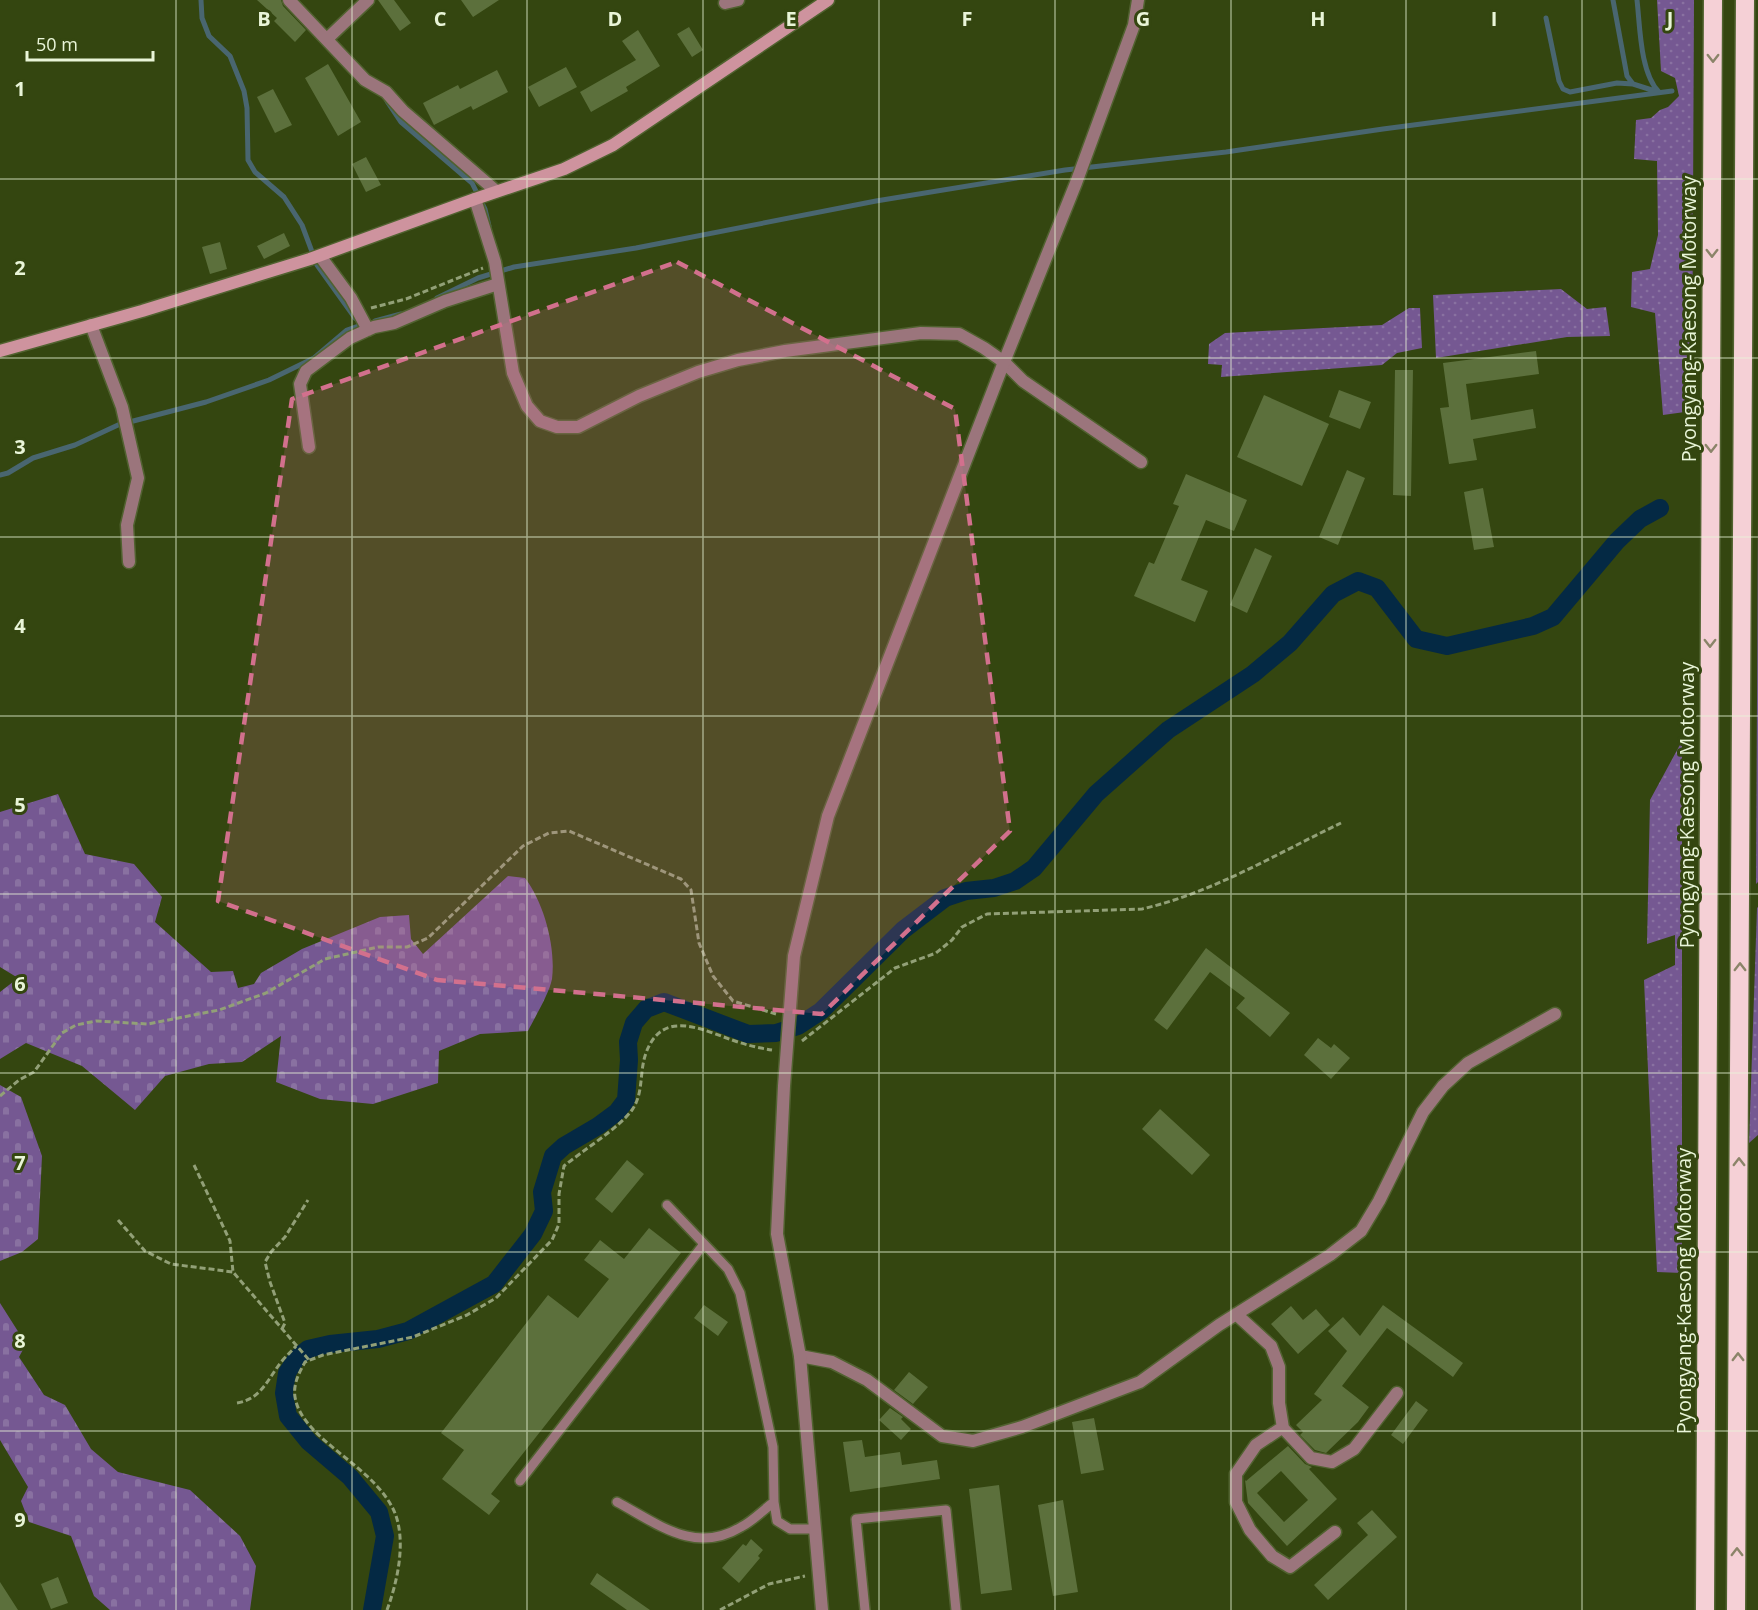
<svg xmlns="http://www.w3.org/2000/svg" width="1758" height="1610" font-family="'Open Sans',sans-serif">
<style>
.green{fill:url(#green-dots)}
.cemetery{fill:url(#cemetery-stones)}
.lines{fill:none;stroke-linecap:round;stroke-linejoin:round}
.stream{stroke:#496670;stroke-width:5}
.canal{stroke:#042944;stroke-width:18}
.building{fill:#5c703c;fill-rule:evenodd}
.service-casing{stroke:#516230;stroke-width:12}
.minor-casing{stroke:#516230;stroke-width:15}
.tertiary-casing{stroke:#516230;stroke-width:15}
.secondary-casing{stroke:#516230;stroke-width:15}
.motorway-casing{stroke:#516230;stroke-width:21}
.path{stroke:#92a077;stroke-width:3;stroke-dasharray:6 3;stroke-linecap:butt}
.service{stroke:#9b757c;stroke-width:9}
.minor{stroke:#9b757c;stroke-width:12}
.tertiary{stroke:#9b757c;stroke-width:12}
.secondary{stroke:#ce939e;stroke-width:12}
.motorway{stroke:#f5d0d6;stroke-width:18}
.oneway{stroke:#8b8469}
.marked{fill:#d2708d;fill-opacity:0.2;stroke:#d2708d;stroke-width:4.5;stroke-dasharray:12 8;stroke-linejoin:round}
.grid{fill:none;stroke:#e9f5d8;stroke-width:1.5;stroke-opacity:0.55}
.labels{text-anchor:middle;stroke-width:6;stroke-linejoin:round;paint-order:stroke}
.street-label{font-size:20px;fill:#e9f5d8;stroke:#344610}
.grid-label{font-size:20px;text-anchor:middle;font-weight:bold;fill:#e9f5d8;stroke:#344610;stroke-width:6;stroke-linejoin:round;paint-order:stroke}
</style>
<defs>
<pattern id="green-dots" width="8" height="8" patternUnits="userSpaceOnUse" patternTransform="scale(1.5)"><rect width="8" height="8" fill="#755892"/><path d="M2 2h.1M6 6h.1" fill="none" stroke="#8971a1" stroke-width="1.8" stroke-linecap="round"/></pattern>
<pattern id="cemetery-stones" width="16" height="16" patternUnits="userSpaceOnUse" patternTransform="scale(1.5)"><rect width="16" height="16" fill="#755892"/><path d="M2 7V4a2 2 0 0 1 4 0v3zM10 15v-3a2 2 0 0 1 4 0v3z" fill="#8971a1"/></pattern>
</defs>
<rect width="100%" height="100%" fill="#344610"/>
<!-- green -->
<path class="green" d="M1657,0H1694L1692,411L1663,415L1655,313L1631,307L1632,272L1650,269L1658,235L1657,161L1634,159L1636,120L1651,118L1660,110L1668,107L1679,96L1675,78L1661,71Z
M1561,289L1587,309L1606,307L1610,336L1567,337L1436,358L1433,295Z
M1409,308H1420L1422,348L1397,353L1382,365L1221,377L1222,365L1208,364L1209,344L1225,333L1382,325Z
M1758,515V882L1756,884Z
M1682,741V1273L1657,1272L1644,980L1675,965V935L1647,944L1650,800Z
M1758,907V1135L1749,1143L1757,908Z"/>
<!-- cemetery -->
<path class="cemetery" d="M58,794L85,854L134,864L162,897L155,922L211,972L233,971L238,988L254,984L261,973L302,949L380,917L409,915L411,939L423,954L508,876L525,878C544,903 556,947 552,979C549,994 535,1017 528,1031L480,1034L439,1051L438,1083L373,1104L320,1099L276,1082L281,1036L242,1062L209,1064L165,1076L135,1110L82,1066L26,1043L0,1059V992L18,978L0,967V812Z
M0,1085L21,1097L42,1156L38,1239L22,1252L0,1261Z
M0,1303L26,1344L19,1357L44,1395L65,1405L91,1449L118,1472L190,1490L240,1536L256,1566L250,1610H110L94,1596L71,1536L29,1522L21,1501L28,1487L0,1440Z"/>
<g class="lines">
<!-- stream -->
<path class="stream" d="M201,0L202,18L209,36L230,56L244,91L247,108L248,160L255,172L284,197L302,225L317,265L355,318
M1613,0L1627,76L1633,84L1655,91
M1637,0C1640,26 1640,73 1659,92
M1546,18L1559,81L1563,89L1570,92L1617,83L1633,84
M387,101L401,122L472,183L485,209L489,226
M437,298L478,278L514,267L636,248L876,201L1065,170L1226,152L1383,129L1672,91
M375,321L401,314
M0,475L8,473L33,458L75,445L118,425L206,402L269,380L314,358L347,330L364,324"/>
<!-- canal -->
<path class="canal" d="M372,1610L385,1536L379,1512L350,1477L309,1442L288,1416L284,1393L287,1373L296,1359L308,1349L330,1344L378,1339L408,1331L494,1284L533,1234L544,1211L542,1192L553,1156L564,1146L598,1126L617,1112L626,1100L629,1060L628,1042L634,1023L646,1009L664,1002L748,1034L776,1033L798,1026L821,1011L903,930L945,898L966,891L994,888L1015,881L1034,868L1096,794L1168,730L1253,674L1290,643L1333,594L1358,581L1377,588L1416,639L1447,646L1533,626L1553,617L1617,541L1640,519L1660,508"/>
</g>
<!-- building -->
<path class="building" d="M257,0H281L283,6L306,30L295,42L274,21L277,18Z
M378,0H394L411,23L400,31Z
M461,0H499L473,17Z
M689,27L703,50L692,57L677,34Z
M638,30L660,66L626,87L628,91L591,112L580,92L636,60L622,41Z
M328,64L361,122L338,136L305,78Z
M566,67L577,87L539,107L528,87Z
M497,70L508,92L473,110L471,106L434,125L423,103L458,85L460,89Z
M273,89L292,125L275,133L257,97Z
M366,157L381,185L366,192L352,164Z
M284,233L290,246L264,259L257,246Z
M220,242L227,269L210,274L202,247Z
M1536,351L1539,374L1466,384L1471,420L1533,409L1536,428L1473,439L1477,460L1449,464L1440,408L1449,407L1443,363Z
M1395,370H1413L1411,496L1393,495Z
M1339,390L1371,402L1360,429L1329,417Z
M1264,395L1329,424L1302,486L1237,457Z
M1347,470L1365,478L1338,545L1319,537Z
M1186,474L1247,500L1234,531L1206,520L1181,580L1208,591L1195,622L1134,596L1149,562L1154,564L1179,506L1173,504Z
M1483,488L1494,547L1474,550L1464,492Z
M1255,548L1272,556L1247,613L1230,605Z
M1206,948L1290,1013L1270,1037L1236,1008L1245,998L1210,972L1167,1030L1154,1020Z
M1318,1038L1331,1048L1334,1044L1350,1058L1331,1079L1304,1055Z
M1160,1109L1210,1155L1192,1175L1142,1129Z
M627,1160L644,1174L612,1213L595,1199Z
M649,1228L681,1253L491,1494L500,1501L489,1515L442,1479L464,1450L441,1433L548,1295L578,1318L609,1279L584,1260L600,1240L624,1259Z
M704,1305L728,1322L718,1336L694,1318Z
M1383,1305L1463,1363L1453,1377L1387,1328L1342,1386L1369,1407L1358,1422L1326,1453L1315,1450L1300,1435L1303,1432L1296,1425L1322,1400L1314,1394L1347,1351L1328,1331L1343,1317L1360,1336Z
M1291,1306L1303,1320L1316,1309L1330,1325L1298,1354L1271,1324Z
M909,1372L928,1387L913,1404L894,1390Z
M1416,1401L1428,1410L1403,1444L1391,1435Z
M890,1408L903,1417L901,1419L911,1429L901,1440L879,1420Z
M1094,1418L1104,1470L1081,1474L1072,1422Z
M862,1440L865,1457L900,1452L902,1465L937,1460L940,1479L850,1492L843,1442Z
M1288,1446L1305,1464L1312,1467L1309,1469L1337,1499L1287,1546L1248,1503L1245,1480L1246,1481ZM1281,1471L1308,1500L1284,1522L1257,1493Z
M999,1485L1012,1590L981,1594L969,1489Z
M1063,1500L1078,1592L1053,1596L1038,1505Z
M1372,1510L1397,1537L1328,1600L1314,1585L1368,1535L1357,1523Z
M751,1539L763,1550L758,1556L760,1558L739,1583L722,1568L743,1544L746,1546Z
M597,1573L650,1610H627L590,1584Z
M58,1577L68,1603L51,1609L41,1584Z
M0,1582L18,1610H0Z"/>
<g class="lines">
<!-- service casing -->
<g class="service-casing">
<path id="service" d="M667,1205L728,1269L740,1293L773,1447L774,1502L777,1521L790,1529H815
M520,1481L704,1244
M617,1502C658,1524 695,1555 741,1527C753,1521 763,1510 774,1502
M865,1610L856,1519L946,1510L956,1610"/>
</g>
<!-- minor casing -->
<g class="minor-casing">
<path id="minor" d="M289,0L365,80L386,92L403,111L496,191
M725,3L738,0
M327,39L368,0
M475,199L495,262L513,373L527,406L540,421L557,427H578L639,396L698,372L738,360L785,351L921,333L959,334L984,348L1004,362L1023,381L1141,462
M320,256L351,298L368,330
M91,325L122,407L138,478L127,525L129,562
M309,447L300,384L306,371L350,338L374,327L394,323L445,301L498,284
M1236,1314L1271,1346L1279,1367V1403L1283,1428L1311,1458L1332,1462L1354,1449L1397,1393
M800,1356L832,1362L867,1380L942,1436L973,1441L1022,1427L1140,1382L1219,1325L1330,1255L1361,1231L1379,1201L1423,1112L1443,1086L1468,1063L1555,1014
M1283,1427L1256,1445L1236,1474V1502L1250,1530L1272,1556L1290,1567L1335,1532"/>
</g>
<!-- tertiary casing -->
<g class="tertiary-casing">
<path id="tertiary" d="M822,1610L800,1356L777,1234L784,1086L794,956L828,816L1004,362L1076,183L1134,25L1138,0"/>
</g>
<!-- secondary casing -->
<g class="secondary-casing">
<path id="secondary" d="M0,351L142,311L310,259L475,199L564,169L613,145L828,0"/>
</g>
<!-- motorway casing -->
<g class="motorway-casing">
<path id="motorway" d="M1705,1610L1713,0
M1736,1610L1745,0"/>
</g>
<!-- path -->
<path class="path" d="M371,308L406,299L483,268
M802,1041L895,968L936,953L952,940L962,927L987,914L1142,909C1212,893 1276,854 1341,823
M0,1096L19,1080L34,1072L62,1033L76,1025L96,1021L148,1024L219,1010L266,993L325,959L378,947H407L428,938L523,846L549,833L569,831L681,879L691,890L699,943L713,976L733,1001L776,1014
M194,1165L230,1241L233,1272L309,1360
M118,1220L145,1251L171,1264L233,1272
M282,1329L285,1323L270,1282L265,1262L271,1252L285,1237L308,1200
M237,1403C262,1399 268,1378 282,1361C287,1355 292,1351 296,1346
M387,1610C397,1583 405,1547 397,1519C382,1468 302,1442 295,1397C293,1384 299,1373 305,1362L323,1355L413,1337L467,1315L496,1298L552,1240L559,1224V1194L564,1166C582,1151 619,1128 632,1110C644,1093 639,1072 646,1053C662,1009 701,1029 732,1040C746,1045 759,1048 772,1050
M720,1610L769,1584L805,1576"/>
<!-- service -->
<use href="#service" class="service"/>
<!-- minor -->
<use href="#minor" class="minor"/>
<!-- tertiary -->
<use href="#tertiary" class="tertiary"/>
<!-- secondary -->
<use href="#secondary" class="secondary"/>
<!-- motorway -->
<use href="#motorway" class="motorway"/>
</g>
<!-- one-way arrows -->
<defs><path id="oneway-chevron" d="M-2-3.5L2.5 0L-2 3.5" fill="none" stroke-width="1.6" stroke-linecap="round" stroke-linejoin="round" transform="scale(1.5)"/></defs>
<g class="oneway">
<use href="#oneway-chevron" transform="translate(1713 58) rotate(90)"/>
<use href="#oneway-chevron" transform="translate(1712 253) rotate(90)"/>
<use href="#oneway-chevron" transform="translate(1711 448) rotate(90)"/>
<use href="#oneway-chevron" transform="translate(1710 643) rotate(90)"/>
<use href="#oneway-chevron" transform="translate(1740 967) rotate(-90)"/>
<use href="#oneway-chevron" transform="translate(1739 1162) rotate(-90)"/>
<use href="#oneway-chevron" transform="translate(1738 1357) rotate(-90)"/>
<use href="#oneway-chevron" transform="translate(1737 1552) rotate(-90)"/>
</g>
<!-- marked area -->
<path class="marked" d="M677,262L955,409L1010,831L822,1014L437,980L218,901L292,399Z"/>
<!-- grid -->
<path class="grid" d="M176,0V1610M352,0V1610M527,0V1610M703,0V1610M879,0V1610M1055,0V1610M1231,0V1610M1406,0V1610M1582,0V1610M0,179H1758M0,358H1758M0,537H1758M0,716H1758M0,894H1758M0,1073H1758M0,1252H1758M0,1431H1758"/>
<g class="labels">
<!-- street labels -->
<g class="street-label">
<text transform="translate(1689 319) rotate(-90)" y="7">Pyongyang-Kaesong Motorway</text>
<text transform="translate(1687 805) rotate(-90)" y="7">Pyongyang-Kaesong Motorway</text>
<text transform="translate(1684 1291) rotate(-90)" y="7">Pyongyang-Kaesong Motorway</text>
</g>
</g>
<g class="grid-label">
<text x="264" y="26">B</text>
<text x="440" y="26">C</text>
<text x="615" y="26">D</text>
<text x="791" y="26">E</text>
<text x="967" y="26">F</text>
<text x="1143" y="26">G</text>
<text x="1318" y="26">H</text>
<text x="1494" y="26">I</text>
<text x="1670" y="26">J</text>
<text x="20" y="96">1</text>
<text x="20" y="275">2</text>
<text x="20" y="454">3</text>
<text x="20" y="633">4</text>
<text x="20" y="812">5</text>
<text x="20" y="991">6</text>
<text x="20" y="1170">7</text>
<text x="20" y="1348">8</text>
<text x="20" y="1527">9</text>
</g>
<!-- scale -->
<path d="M27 51v9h126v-9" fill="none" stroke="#e9f5d8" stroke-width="3"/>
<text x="36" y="51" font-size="18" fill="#e9f5d8" stroke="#344610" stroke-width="4.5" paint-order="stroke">50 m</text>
</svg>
